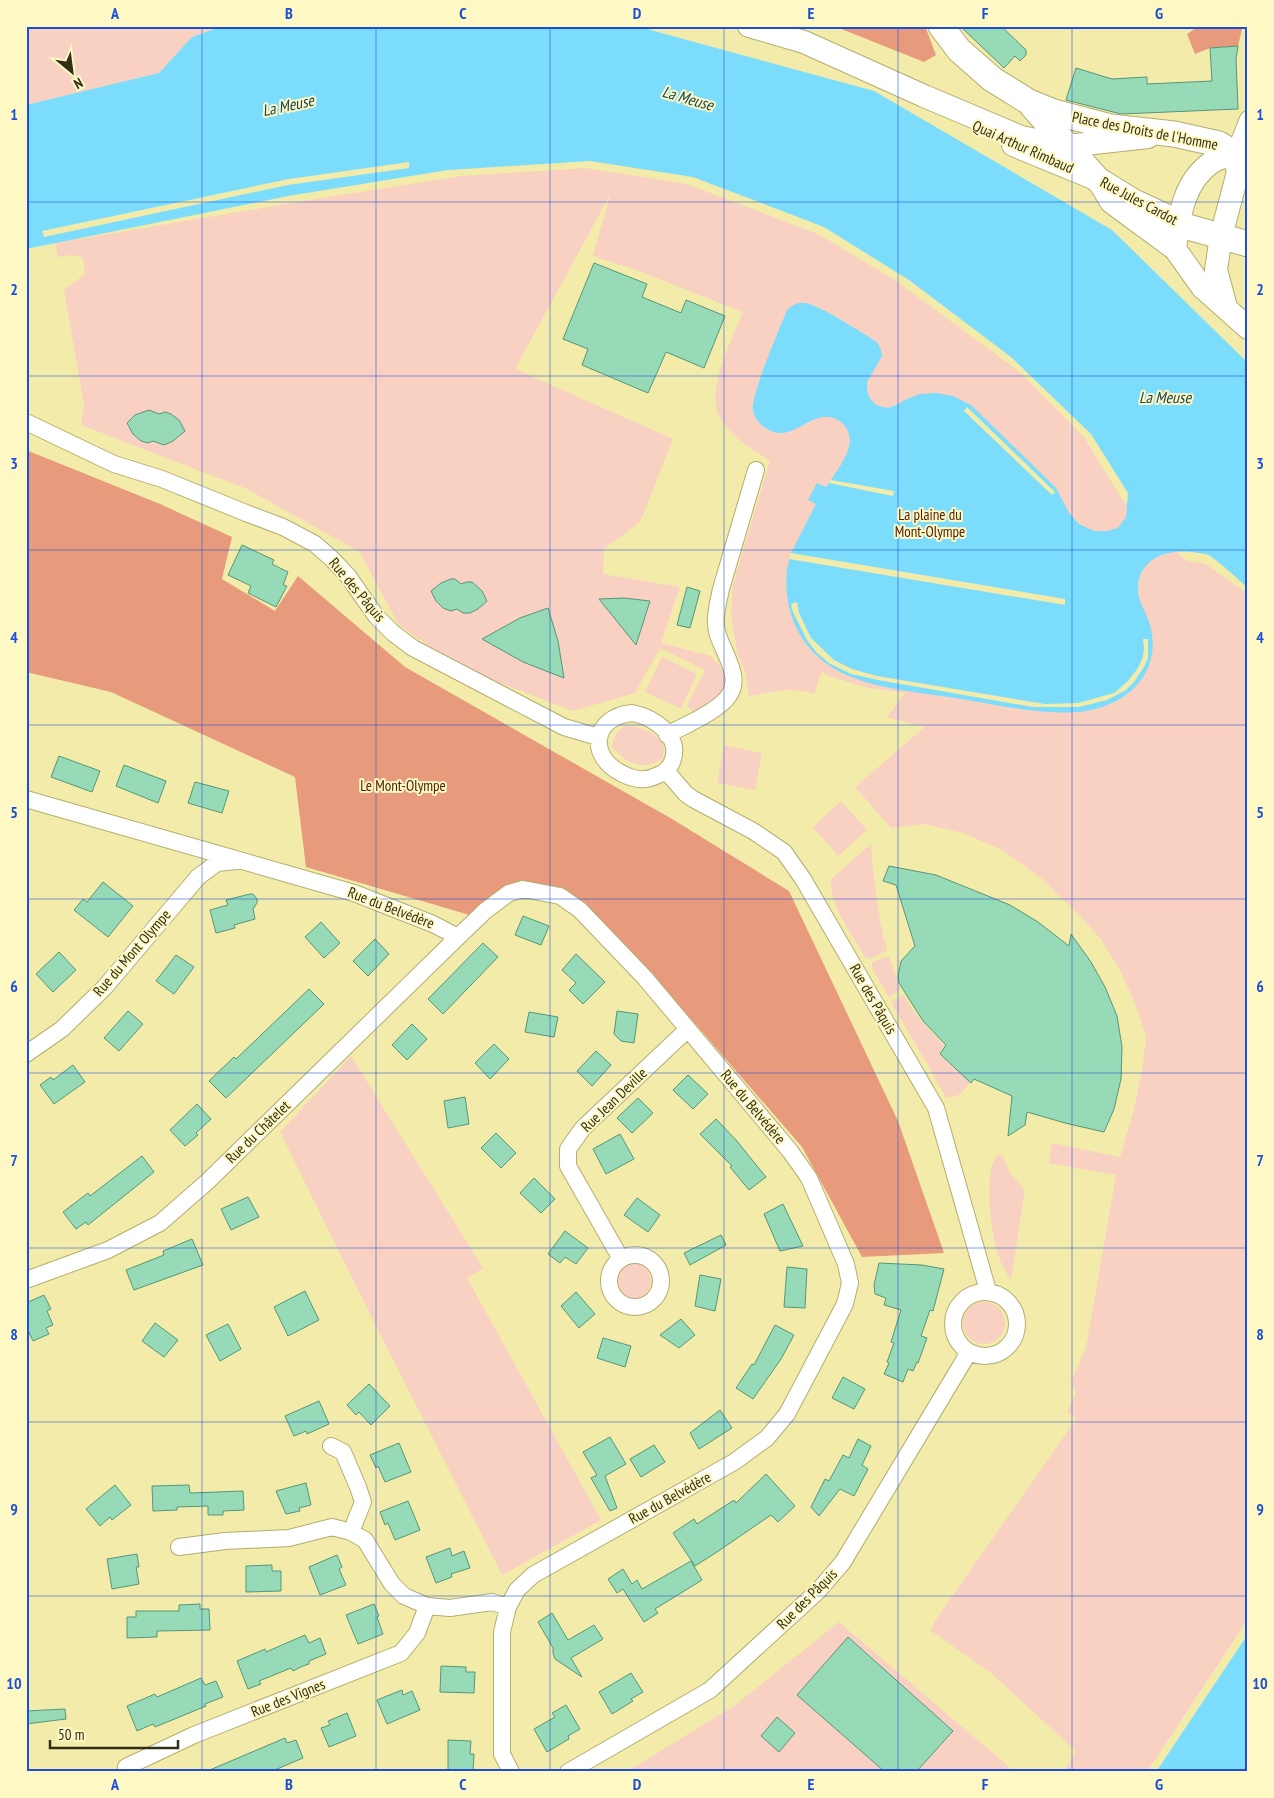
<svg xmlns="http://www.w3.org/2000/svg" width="1274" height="1798" font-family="'PT Sans Narrow',sans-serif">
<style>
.green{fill:#f8d1c2}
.forest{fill:#e79a7c}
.water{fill:#7bdcfc}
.pier{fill:#f3ebaa}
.building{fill:#97dab8;stroke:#559677}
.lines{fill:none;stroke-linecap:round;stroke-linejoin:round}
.street-casing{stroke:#b5ad6f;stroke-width:18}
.secondary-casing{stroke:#b5ad6f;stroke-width:24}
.primary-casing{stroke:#b5ad6f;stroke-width:27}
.street{stroke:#fff;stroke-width:16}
.secondary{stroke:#fff;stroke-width:22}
.primary{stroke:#fff;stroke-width:25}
.grid{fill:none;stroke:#1d4ed8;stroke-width:1;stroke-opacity:0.55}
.labels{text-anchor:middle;stroke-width:4;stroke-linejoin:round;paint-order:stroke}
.street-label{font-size:15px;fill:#322f15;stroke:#fef8c4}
.park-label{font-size:15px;fill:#51210c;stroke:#fef8c4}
.water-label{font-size:16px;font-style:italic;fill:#1a4653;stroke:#fef8c4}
.neatline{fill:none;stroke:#1d4ed8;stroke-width:2}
.grid-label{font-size:16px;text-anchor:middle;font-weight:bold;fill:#1d4ed8}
</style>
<rect width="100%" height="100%" fill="#f3ebaa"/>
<!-- green -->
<path class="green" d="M26,26H223L192,37L159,73L26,105Z
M585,168L687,184L818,234L895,280L1017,370L1084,437L1121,498L1185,560L1206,564L1248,594V1619L1147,1772H1064L1076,1751L991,1673L930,1630L937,1618L1077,1418L1067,1412L1076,1393L1071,1382L1086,1348L1116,1175L1049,1163L1052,1143L1120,1157L1134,1109L1143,1065L1146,1037L1136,1006L1121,972L1101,939L1074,910L1041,878L1002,850L963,833L925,824L891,828L855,787L925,727L887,717L905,693L864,687L826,675L822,671L814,694C790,686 773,692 749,696L746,675L737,651L731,616L733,584L770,461C752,449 731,437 720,418C705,390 732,340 743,312L636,270L593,256L611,193L515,369L673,439L640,522L604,549L603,574L680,587L661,643L710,656L719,664L728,686L723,697L694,714L687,705L705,670L660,648L635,693L573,711L459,667L398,624L360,552L247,489L81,425L84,405L64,290L85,274L83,258L72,255L58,257L55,243L304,201L461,176Z
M662,657L697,674L681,709L645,692Z
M625,726C642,727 652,731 664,744L663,758C645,772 625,763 612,747C614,736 616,732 625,726Z
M724,745L762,753L755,790L717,783Z
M841,801L867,830L838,856L813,827Z
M871,844C874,880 877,915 887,950L870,959L865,957C853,936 828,903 831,879Z
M889,956L900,989L889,997L872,968V962Z
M903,995L920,1020L944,1045L939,1055L970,1082C963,1091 959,1099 946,1097L891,1002Z
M351,1056L483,1268L467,1278L601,1520L502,1575L364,1302L280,1132Z
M997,1155L1003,1156L1009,1172L1025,1190L1011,1279C992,1259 985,1192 992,1166C993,1162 996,1158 997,1155Z
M615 1281a18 18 0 1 1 36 0a18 18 0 1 1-36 0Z
M963 1323a21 21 0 1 1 42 0a21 21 0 1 1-42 0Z
M839,1622L1015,1772H626L734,1706Z"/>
<!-- forest -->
<path class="forest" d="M834,26H925L936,55L924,62Z
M1199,26H1244L1242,29L1238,46L1210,48L1195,54L1187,34Z
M26,450L160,504L232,537L222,579L275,611L298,576L405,667L672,819L789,891L898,1121L944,1253L862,1257L802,1147L646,967L522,880L473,916L306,867L295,777L111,692L26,672Z"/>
<!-- water -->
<path class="water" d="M223,26H636L874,91L1112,230L1248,363V588C1236,578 1224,565 1210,556C1206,553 1198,553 1192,552C1166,549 1138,559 1138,589C1138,602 1147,613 1150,625C1161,666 1137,696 1099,708C1061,720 1000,705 961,699C898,688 820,689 793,620C785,599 784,574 791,553L816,504L808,500L817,483L826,487L829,483C839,467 860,443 844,425C839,419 831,416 823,417C803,420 788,442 767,429C760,425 755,419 753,411C750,396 780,328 787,310C793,305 798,302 805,303C820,305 862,333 877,342L881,350L882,356L867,382V390L869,397L876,405L887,408L894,406L907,399L920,394L937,393L953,396L971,405L1047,479L1056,488L1069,513L1079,524L1094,531H1107L1118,528L1126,517L1128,493L1091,434L1011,357L909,280L824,227L693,177L590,161L448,170L288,196L26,249V105L159,73L192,37Z
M1248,1634V1772H1156Z"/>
<!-- pier -->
<path class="pier" d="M409,162V168L288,185L44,237L42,231L289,179Z
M967,407L1055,492L1052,495L964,411Z
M831,480L894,491L893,496L829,483Z
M791,553L1065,599V605L789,559Z
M797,602L799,613L811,638L834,660L852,669L877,676L1045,704L1078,703L1114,693L1127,682L1138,668L1143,657L1144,648L1143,639H1148V658L1144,667L1134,682L1126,690L1107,700L1079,707H1033L878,680L851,674L829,663L817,653L807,640L793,612L791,604Z"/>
<!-- building -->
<path class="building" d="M960,26H1001L1026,50V55L1020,61L1015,56L1004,68Z
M1238,46L1236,59L1238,109L1121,114L1066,100L1076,68L1112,79L1147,77V84L1212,81L1210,48Z
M594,263L647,284L642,297L681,313L686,300L725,316L704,368L666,352L648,393L582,365L588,349L563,339Z
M149,410L159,414L165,412L171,414L179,420L185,431L173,441L164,445L153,441L148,443L141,441L133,434L127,423L135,415Z
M242,545L274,560L272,564L288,572L283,585L287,586L276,607L248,593L251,586L228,575Z
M451,579H455L461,584L467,582H472L482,591L487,601L478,609L470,613H463L457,609L451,611L443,608L436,601L431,591L441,583Z
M687,587L700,591L690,628L677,625Z
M624,598L650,601L636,645L599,599Z
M548,608L558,641L564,678L523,662L482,639L520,618Z
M59,756L100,771L92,792L51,777Z
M124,765L166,781L158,803L116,786Z
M195,782L229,791L222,813L188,803Z
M889,866L936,875L1010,905L1038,922L1069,946L1071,934L1091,962L1105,987L1117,1016L1122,1047L1121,1079L1114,1109L1104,1132L1065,1123L1027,1112L1025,1125L1008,1136L1012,1096L974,1079L971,1083L940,1054L946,1045L923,1021L899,983L898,976L901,961L915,946L896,885L883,881Z
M103,882L133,906L108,937L74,910L83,899L87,902Z
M250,894H253L257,899V903L253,909L255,919L234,925L235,928L216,933L210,910L228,905L226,900Z
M523,916L549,926L541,945L515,935Z
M321,922L340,943L324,958L305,937Z
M375,939L389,954L368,976L353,961Z
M483,943L498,957L443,1014L428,999Z
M59,952L76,970L53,992L36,974Z
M576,954L605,982L583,1004L569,990L576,983L562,970Z
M176,955L194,967L174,994L156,981Z
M309,989L324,1004L226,1098L209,1081L234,1057L236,1059Z
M128,1011L143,1024L119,1051L104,1038Z
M617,1011L638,1014L634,1043L621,1041L614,1034Z
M529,1012L558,1017L554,1037L525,1032Z
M412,1024L427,1039L407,1060L392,1045Z
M494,1044L509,1059L490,1079L475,1063Z
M596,1051L611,1065L592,1086L577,1071Z
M73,1065L85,1082L54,1104L40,1085L51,1077L53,1080Z
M688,1075L708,1094L693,1109L673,1090Z
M465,1097L469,1124L448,1128L444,1101Z
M638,1098L653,1113L632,1133L617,1118Z
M197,1104L211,1119L196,1133L198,1135L185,1146L170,1130Z
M716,1119L736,1140L766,1177L749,1190L730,1167L732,1166L700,1134Z
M496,1133L516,1153L501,1168L481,1148Z
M620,1134L634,1159L606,1174L593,1149Z
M142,1156L154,1172L88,1225L86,1222L76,1229L63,1212L88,1193L90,1196Z
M534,1178L555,1199L541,1213L520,1193Z
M248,1197L259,1217L231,1230L221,1209Z
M637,1198L660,1215L648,1232L624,1215Z
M783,1204L803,1246L780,1251L764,1214Z
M565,1231L588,1248L576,1264L565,1257L560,1263L548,1254Z
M721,1235L726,1245L690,1265L684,1253Z
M192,1239L203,1265L134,1290L126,1270L164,1255L163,1251Z
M879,1263L922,1265L944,1269L933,1311L930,1310L921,1336L927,1338L918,1363L917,1362L913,1371L908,1369L903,1382L884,1374L889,1363L887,1362L894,1343L891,1342L901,1310L884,1305L886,1298L875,1294L874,1285Z
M787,1267L807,1269L805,1308L784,1307Z
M700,1275L721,1279L715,1311L695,1306Z
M305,1291L319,1320L288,1336L274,1307Z
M576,1292L595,1314L579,1328L561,1306Z
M44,1295L51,1309L47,1311L53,1325L46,1328L49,1334L33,1341L26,1326V1303Z
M681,1319L695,1335L679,1348L660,1335Z
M155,1323L178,1340L164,1357L142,1341Z
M228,1324L241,1349L220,1361L206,1335Z
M775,1325L794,1335L781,1359L753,1399L736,1388L752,1364L754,1365Z
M603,1338L631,1346L625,1367L597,1358Z
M843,1377L865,1389L854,1409L832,1398Z
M369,1384L390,1406L371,1425L359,1412L356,1415L347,1405Z
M319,1401L329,1424L307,1434L306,1431L294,1436L285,1416Z
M720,1410L732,1428L699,1449L690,1433Z
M610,1437L626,1464L605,1476L617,1508L610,1511L591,1478L597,1475L583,1452Z
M858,1439L871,1446L862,1465L868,1469L854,1496L840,1489L819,1516L811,1507L825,1479L829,1481L843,1455L849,1458Z
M399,1443L411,1472L385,1482L378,1466L376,1468L370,1455Z
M654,1445L665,1462L641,1477L630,1459Z
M766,1474L795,1506L778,1522L771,1515L717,1552L695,1566L673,1533L694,1519L697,1524L734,1500L736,1503Z
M306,1483L311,1505L299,1508L300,1511L286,1514L276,1491Z
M115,1485L131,1505L112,1520L110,1517L100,1526L86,1509Z
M189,1485L190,1493L243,1491L244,1510L223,1511V1515H208V1506L177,1507V1510L153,1511L152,1486Z
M408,1501L420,1530L395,1540L388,1523L385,1525L380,1512Z
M450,1548L452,1556L464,1551L470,1568L451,1574L452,1577L436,1583L426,1557Z
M137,1554L139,1567H136L139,1584L112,1589L107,1559Z
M337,1555L342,1567L339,1569L346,1585L320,1595L309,1567Z
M691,1561L702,1580L655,1609L658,1613L644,1622L623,1589L617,1593L608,1579L623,1569L632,1584L637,1580L642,1589Z
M272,1565V1571H281V1591L246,1592V1566Z
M200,1604V1609H209L210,1630L157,1631V1637L127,1638V1617H136V1611H179V1605Z
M374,1604L379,1616L377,1617L383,1634L358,1644L346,1615Z
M552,1613L568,1640L594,1625L603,1639L571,1658L582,1677L555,1659L553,1653V1648L538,1622Z
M305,1635L309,1643L320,1638L326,1654L309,1661V1664L303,1666L293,1671L291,1668L259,1681L261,1684L248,1689L237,1661L265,1649L266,1652Z
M848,1637L953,1731L916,1772H885L797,1695Z
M441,1666L466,1667V1672H475L474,1693L440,1692Z
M631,1673L643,1692L631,1699L633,1701L612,1714L599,1692Z
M201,1678L205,1685L216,1681L223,1697L205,1704L206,1706L177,1718L155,1727L153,1724L137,1731L127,1706L155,1694L157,1697Z
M402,1690L403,1695L412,1691L420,1710L387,1724L377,1700Z
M566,1705L580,1729L568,1736L569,1739L547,1752L534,1729L555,1717L552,1713Z
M65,1709L66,1719L26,1724V1711Z
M347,1713L356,1736L329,1747L321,1728L330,1725L328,1721Z
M777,1717L795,1733L779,1752L761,1736Z
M285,1738L287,1743L296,1740L303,1758L270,1772H205Z
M448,1740L471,1741L470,1754H474L473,1772H448Z"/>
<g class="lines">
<!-- street casing -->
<g class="street-casing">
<path id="street" d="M1234,154L1248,119
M26,422L114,464L162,479L246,513L283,527L315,544L332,559L348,576L376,616L393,633L413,648L564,727L598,737
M632,713C653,717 683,736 672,762C670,767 667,770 663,773C657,775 651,779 645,779C637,780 629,777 623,774C587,757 592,717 632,713Z
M667,735C685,725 706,717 721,704C747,683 726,659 718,635C713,621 718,603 721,589L756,470
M666,771L686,794L693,799L753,831L784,852L803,879L936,1108L988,1291
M26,799L354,893L433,924L458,937L485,911L509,893L523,889L560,896L580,910L645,978L790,1151L809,1178L846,1264L850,1283L845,1304L787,1414L767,1438L734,1462L533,1575L517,1590L508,1607L502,1632V1754L511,1772
M26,1054L62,1029L105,987L198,877L217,863L237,861
M609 1281a26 26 0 1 1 52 0a26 26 0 1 1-52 0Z
M621,1259L568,1166V1149L583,1128L688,1029
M26,1280L108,1250L160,1223L207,1182L458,937
M953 1324a32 32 0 1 1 64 0a32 32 0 1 1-64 0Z
M331,1446L343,1452L358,1487L363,1502L351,1532
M179,1547L225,1541L289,1538L332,1527L351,1532L365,1540L392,1584L404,1596L427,1606L450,1608L492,1602L508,1607
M126,1767L194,1735L401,1653L417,1633L427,1606
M568,1772L710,1690L818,1591L843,1562L969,1352"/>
</g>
<!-- secondary casing -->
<g class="secondary-casing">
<path id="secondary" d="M749,26L804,42L924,96L1021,137L1067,146L1148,137
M1013,145L1098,180L1111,202L1175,249
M1226,307L1216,270L1221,236L1238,172L1234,154C1227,156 1219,158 1212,162C1183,182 1179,217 1175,249L1202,287L1248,328"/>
</g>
<!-- primary casing -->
<g class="primary-casing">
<path id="primary" d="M941,26L959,50L992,79L1029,102L1054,112L1111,127L1174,134L1219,144L1248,162
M1032,106L1098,180L1132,201L1188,227L1248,244"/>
</g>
<!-- street -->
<use href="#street" class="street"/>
<!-- secondary -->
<use href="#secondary" class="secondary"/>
<!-- primary -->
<use href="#primary" class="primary"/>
</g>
<!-- grid -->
<path class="grid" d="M202,26V1772M376,26V1772M550,26V1772M724,26V1772M898,26V1772M1072,26V1772M26,202H1248M26,376H1248M26,550H1248M26,725H1248M26,899H1248M26,1073H1248M26,1248H1248M26,1422H1248M26,1596H1248"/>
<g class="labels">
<!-- street labels -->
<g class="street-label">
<text transform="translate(1145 131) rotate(11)" y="5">Place des Droits de l'Homme</text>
<text transform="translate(1023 147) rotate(24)" y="5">Quai Arthur Rimbaud</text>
<text transform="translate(1139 201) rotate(28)" y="5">Rue Jules Cardot</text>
<text transform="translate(357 590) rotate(50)" y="5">Rue des Pâquis</text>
<text transform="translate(391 908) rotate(21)" y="5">Rue du Belvédère</text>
<text transform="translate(132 953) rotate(-49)" y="5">Rue du Mont Olympe</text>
<text transform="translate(873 999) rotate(60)" y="5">Rue des Pâquis</text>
<text transform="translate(614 1100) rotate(-44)" y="5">Rue Jean Deville</text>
<text transform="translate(753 1107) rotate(50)" y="5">Rue du Belvédère</text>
<text transform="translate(258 1132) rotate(-44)" y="5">Rue du Châtelet</text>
<text transform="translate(670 1498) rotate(-29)" y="5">Rue du Belvédère</text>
<text transform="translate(807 1599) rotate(-45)" y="5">Rue des Pâquis</text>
<text transform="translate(288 1698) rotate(-22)" y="5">Rue des Vignes</text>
</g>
<!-- park labels -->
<g class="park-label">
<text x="930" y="520">La plaine du<tspan x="930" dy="17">Mont-Olympe</tspan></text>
<text x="403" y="791">Le Mont-Olympe</text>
</g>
<!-- water labels -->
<g class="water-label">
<text transform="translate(688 98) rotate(16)" y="6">La Meuse</text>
<text transform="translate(288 105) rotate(-12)" y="6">La Meuse</text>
<text x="1165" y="403">La Meuse</text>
</g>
</g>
<!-- border -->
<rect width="1274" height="1798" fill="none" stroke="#fef8c4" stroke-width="55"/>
<!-- north arrow -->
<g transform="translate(72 72) rotate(151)" stroke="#fef8c4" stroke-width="4" paint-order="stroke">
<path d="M0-4L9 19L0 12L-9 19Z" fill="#322f15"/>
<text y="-8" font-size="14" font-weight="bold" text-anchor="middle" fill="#322f15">N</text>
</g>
<!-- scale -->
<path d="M50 1740v8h128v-8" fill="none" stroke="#322f15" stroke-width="2.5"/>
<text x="58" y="1740" font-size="15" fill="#322f15" stroke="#fef8c4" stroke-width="4" paint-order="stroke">50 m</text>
<rect x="28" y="28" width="1218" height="1742" class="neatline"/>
<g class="grid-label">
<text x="115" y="19">A</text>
<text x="289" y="19">B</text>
<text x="463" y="19">C</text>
<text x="637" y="19">D</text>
<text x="811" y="19">E</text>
<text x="985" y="19">F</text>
<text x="1159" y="19">G</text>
<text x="14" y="120">1</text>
<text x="1260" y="120">1</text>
<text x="14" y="295">2</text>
<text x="1260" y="295">2</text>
<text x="14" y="469">3</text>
<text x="1260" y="469">3</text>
<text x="14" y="643">4</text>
<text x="1260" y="643">4</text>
<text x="14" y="818">5</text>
<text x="1260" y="818">5</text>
<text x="14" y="992">6</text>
<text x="1260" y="992">6</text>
<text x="14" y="1166">7</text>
<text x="1260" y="1166">7</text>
<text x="14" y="1340">8</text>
<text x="1260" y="1340">8</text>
<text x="14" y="1515">9</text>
<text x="1260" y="1515">9</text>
<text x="14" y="1689">10</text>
<text x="1260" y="1689">10</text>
<text x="115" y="1790">A</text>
<text x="289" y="1790">B</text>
<text x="463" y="1790">C</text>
<text x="637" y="1790">D</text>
<text x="811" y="1790">E</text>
<text x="985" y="1790">F</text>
<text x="1159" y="1790">G</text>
</g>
</svg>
